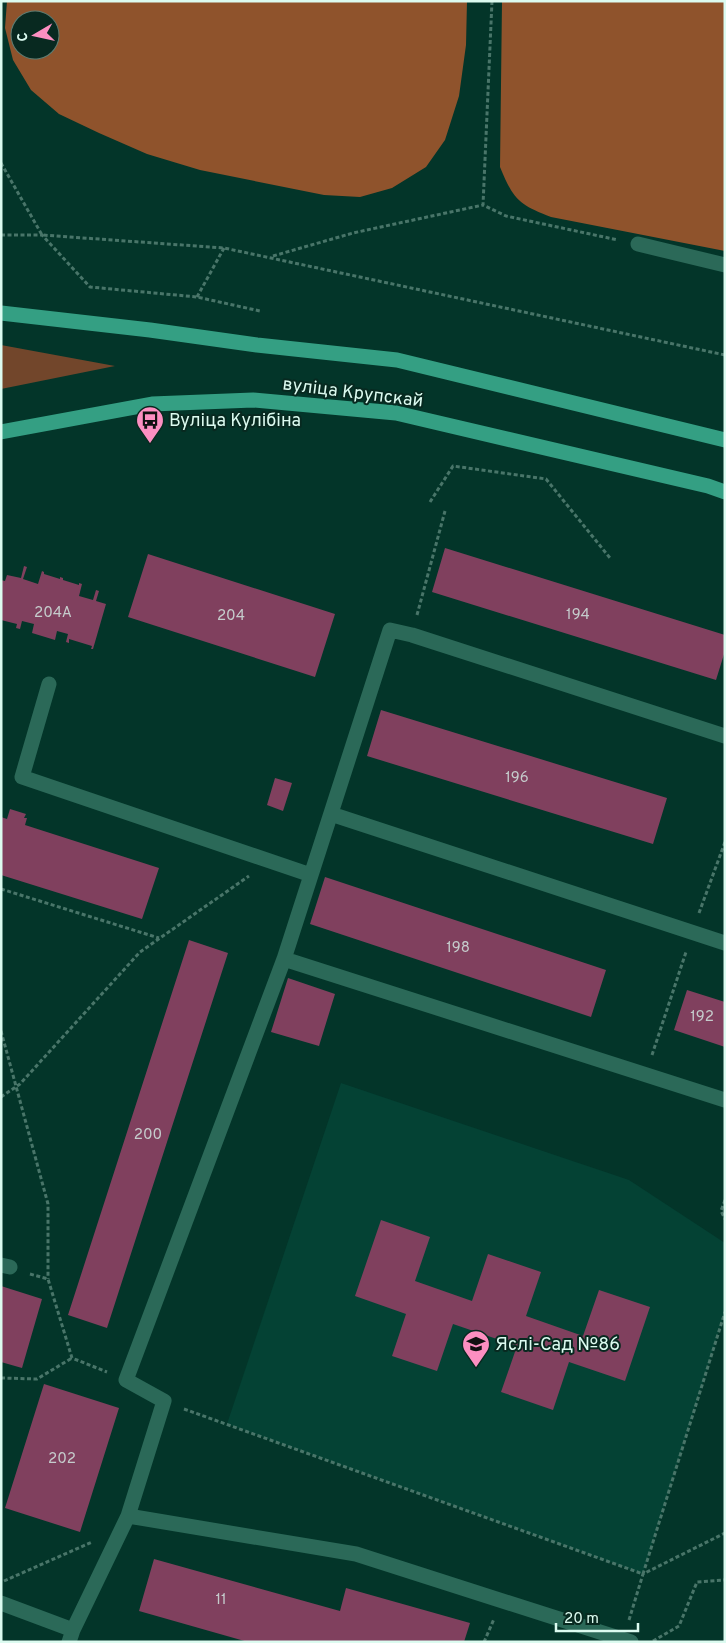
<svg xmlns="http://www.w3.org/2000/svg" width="726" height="1643" font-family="Overpass,sans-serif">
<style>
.built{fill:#044234}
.green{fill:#72462b}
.forest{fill:#8f532c;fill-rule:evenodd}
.building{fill:#80405e}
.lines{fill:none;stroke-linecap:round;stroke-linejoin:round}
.path{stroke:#497569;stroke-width:3;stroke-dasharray:4 2.5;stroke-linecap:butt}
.minor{stroke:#2b6958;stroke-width:15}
.major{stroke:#349f83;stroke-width:15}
.labels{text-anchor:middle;stroke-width:4;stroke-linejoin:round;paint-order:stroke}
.number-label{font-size:15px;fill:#c5cccc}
.street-label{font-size:18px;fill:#dcfbf0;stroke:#082920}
.poi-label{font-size:18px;fill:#dcfbf0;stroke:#082920;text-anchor:start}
</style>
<rect width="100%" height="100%" fill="#033529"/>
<!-- built -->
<path class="built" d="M341,1083L629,1180L725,1243V1312L643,1574L227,1424Z"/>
<!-- green -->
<path class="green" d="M1,345L115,366L1,389Z"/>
<!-- forest -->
<path class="forest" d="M7,1H467L466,45L459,96L445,140L426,167L392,188L360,197L324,195L200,170L147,154L99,133L59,114L31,90L13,60L5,28ZM20,20H50V50H20Z
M502,1H725V251L551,217C519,205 513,199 500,167Z"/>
<!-- building -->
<path class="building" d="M445,548L725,635V651L716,680L432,592Z
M148,554L335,614L315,677L128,617Z
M24,566L27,567L23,579L38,584L42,571L44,572V574L60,579V577L63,578V580L79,585V583L82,584L79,596L93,600L96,590L99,591L96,601L106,604L93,649H91L92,646L69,639V643L66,642L68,634L57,631L55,640L32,633L34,624L22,621L20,629L16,628L17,624L1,620V580L5,581L7,575L21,578Z
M381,710L667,798L653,844L367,756Z
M275,778L292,783L283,811L267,805Z
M10,809L26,814L24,818H27L25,825L159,868L142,919L1,875V817L7,819Z
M325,877L606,970L591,1017L310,924Z
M189,940L228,953L107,1328L68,1315Z
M288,978L335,994L319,1046L271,1032Z
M687,990L725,1002V1047L674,1030Z
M381,1220L430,1237L415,1281L472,1301L488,1254L541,1272L526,1316L583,1336L599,1290L650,1307L625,1381L569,1362L553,1410L501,1392L517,1346L453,1324L437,1371L392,1356L406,1314L355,1296Z
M1,1286L42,1299L22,1368L1,1362Z
M44,1384L119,1408L80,1532L5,1508Z
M154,1559L340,1611L346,1588L470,1623L464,1642H248L139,1611Z"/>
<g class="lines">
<!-- path -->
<path class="path" d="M492,1L483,205L506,216L618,240
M1,163L42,235L224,248L725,355
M1,235H42L90,287L197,297L260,311
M273,256L353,233L483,205
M197,297L224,248
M430,502L453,466L546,479L610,558
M417,615L445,511
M1,889L159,938
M699,913L725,842
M1,1031L48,1204V1279
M652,1055L686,952
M1,1097L20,1084L140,952L249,876
M725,1200L721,1211L725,1219
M30,1274L48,1279L72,1358L107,1372
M1,1378L37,1379L72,1358
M184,1409L643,1574L725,1312
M4,1581L92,1542
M629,1620L643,1574L725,1533
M653,1641L679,1626L697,1582L725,1580
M484,1642L494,1619"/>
<!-- minor -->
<path class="minor" d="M638,244L725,265
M49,684L22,777L311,875
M331,814L725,943
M284,959L725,1100
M1,1265L10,1267
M128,1516L356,1554L631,1642
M1,1603L73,1630
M69,1642L73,1630L128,1516L164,1401L126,1380L284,959L390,630L412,635L725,736"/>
<!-- major -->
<path class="major" d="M1,313L150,330L257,345L397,360L725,440
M1,432L152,404L253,400L396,413L708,486L725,492"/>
</g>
<!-- icons -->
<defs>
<g id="bus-pin" transform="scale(1.4375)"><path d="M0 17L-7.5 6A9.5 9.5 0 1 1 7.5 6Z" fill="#fc8fc1" stroke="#082920"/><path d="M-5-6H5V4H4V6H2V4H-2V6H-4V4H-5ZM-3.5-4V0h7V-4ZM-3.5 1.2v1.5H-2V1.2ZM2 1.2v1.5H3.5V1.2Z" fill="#111"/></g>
<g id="school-pin" transform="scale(1.4375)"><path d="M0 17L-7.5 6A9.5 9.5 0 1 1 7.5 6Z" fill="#fc8fc1" stroke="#082920"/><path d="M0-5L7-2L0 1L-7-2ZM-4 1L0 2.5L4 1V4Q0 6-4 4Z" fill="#111"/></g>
</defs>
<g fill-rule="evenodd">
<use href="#bus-pin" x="150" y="420"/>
<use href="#school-pin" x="476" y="1344"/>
</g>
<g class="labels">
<!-- number labels -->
<g class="number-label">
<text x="53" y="617">204А</text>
<text x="578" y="619">194</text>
<text x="231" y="620">204</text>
<text x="517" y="782">196</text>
<text x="458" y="952">198</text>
<text x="702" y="1021">192</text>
<text x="148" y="1139">200</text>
<text x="62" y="1463">202</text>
<text x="221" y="1604">11</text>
</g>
<!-- street labels -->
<g class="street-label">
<text transform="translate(353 392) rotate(7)" y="6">вуліца Крупскай</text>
</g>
<!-- poi labels -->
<g class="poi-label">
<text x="169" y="426">Вуліца Кулібіна</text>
<text x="495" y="1350">Яслі-Сад №86</text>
</g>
</g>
<!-- border -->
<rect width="726" height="1643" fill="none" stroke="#dcfbf0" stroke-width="5"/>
<!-- north arrow -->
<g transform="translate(35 35) rotate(261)"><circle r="24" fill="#082920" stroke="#5d7d73"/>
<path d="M0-4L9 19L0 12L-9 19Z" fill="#fc8fc1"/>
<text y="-8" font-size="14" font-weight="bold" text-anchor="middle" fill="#dcfbf0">С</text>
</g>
<!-- scale -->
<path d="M556 1623v8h82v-8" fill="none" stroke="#dcfbf0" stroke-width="2.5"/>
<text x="564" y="1623" font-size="15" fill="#dcfbf0" stroke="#082920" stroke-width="4" paint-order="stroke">20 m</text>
</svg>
